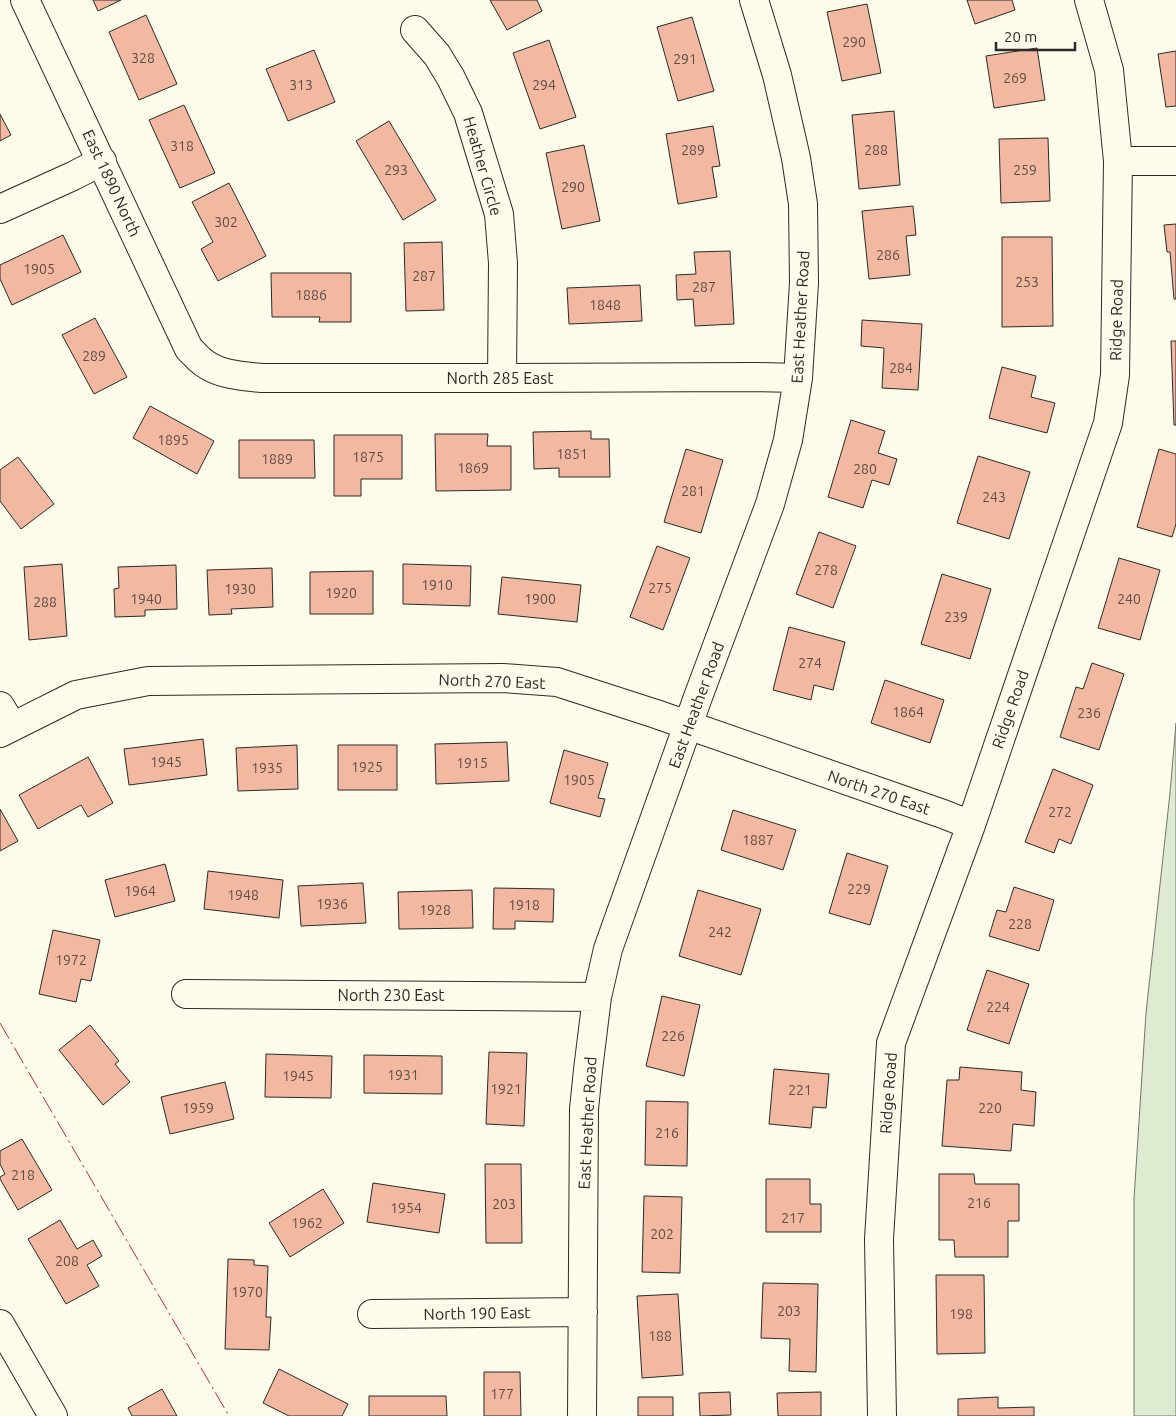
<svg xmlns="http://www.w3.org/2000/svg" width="1176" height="1416" font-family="Ubuntu,sans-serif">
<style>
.green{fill:#deebd1;stroke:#74746e}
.building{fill:#f2b8a0;stroke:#2b2b2b}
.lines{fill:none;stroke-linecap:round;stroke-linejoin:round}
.minor-casing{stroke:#2b2b2b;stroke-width:30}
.minor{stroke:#fdfbea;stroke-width:28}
.power{stroke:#c62828;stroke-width:1;stroke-dasharray:18 4 2.5 4;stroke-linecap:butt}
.labels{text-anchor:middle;stroke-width:4;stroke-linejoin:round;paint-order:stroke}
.number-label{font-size:14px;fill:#5d4e48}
.street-label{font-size:16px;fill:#2b2b2b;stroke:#fdfbea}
</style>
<rect width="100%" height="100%" fill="#fdfbea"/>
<!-- green -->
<path class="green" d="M1176,723V1416H1134V1199L1146,1013L1170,793Z"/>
<!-- building -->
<path class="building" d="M93,0H121L98,11Z
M490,0H537L542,11L507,30Z
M967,0H1012L1015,10L975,24Z
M867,4L881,73L842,81L827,12Z
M146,15L177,84L139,100L109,32Z
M692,17L714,91L678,101L657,27Z
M549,40L576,117L540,129L513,53Z
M1037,48L1045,100L994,108L986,56Z
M314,50L335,102L288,121L266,69Z
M1176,51V106L1166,107L1158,54Z
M184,105L215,173L180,188L149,120Z
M894,111L900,185L859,189L852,115Z
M0,114L11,135L0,141Z
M389,121L436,200L403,220L356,141Z
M713,126L720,166L712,167L717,197L678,204L666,134Z
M1048,138L1050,201L1001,203L999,139Z
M584,145L600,221L562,229L546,153Z
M229,183L266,256L218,281L201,249L213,242L192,202Z
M913,206L916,235L906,236L910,275L869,279L862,211Z
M1176,224V299H1174L1170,252H1167L1164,225Z
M63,235L81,272L12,305L0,279V265Z
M1002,237H1052L1053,326L1002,327Z
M442,242L444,310L406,311L404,243Z
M730,251L734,324L695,326L693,299L677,300L676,275L696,274L694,252Z
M271,273H351V322H319L320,317H272Z
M640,285L642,321L569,324L567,288Z
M95,318L127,377L94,394L62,335Z
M862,320L922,324L918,390L882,388L884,348L861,346Z
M1171,341H1176V425H1174Z
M1002,367L1036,376L1031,397L1055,403L1047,433L989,418Z
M150,406L214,441L197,474L133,438Z
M851,420L885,431L878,453L897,459L889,485L872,480L863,508L828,497Z
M591,431V439H609L610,477H559V468L534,469L533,432Z
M435,434H488L487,446H511V490L436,491Z
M334,435H402V479H361V496H334Z
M239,440H314L315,478H239Z
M686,449L723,460L701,533L664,522Z
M1159,449L1176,454V524L1172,537L1137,527Z
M978,456L1030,472L1009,539L957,523Z
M18,457L54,504L21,529L0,501V470Z
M819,532L856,546L833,608L796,594Z
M657,546L690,558L663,630L630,617Z
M1119,558L1160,570L1140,640L1098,628Z
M62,564L67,636L29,640L24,567Z
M403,564L471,566L470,606L403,604Z
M176,565L177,609L145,610V616L115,617L114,589L119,588L118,567Z
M272,568L273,607L231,609L232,614L209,615L207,570Z
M373,571V614H310V572Z
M942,574L991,589L970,659L921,644Z
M502,577L581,585L577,622L498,614Z
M789,627L845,642L833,690L814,685L811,700L773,690Z
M1092,663L1124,674L1099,750L1060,737L1076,687L1083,689Z
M885,680L944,700L930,743L871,723Z
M203,739L207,775L129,785L124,749Z
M507,742L509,781L436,784L435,744Z
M297,745L298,789L238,791L236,748Z
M338,745H397V790H338Z
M564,750L608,763L598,798L605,799L600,817L550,803Z
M88,757L113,803L88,817L81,805L38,829L19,795Z
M1053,769L1093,785L1071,844L1059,839L1054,853L1025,842Z
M0,809L18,841L0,851Z
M733,810L796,830L783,870L721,850Z
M847,853L888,866L870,925L829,913Z
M165,864L175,901L115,917L105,880Z
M208,871L283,880L279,918L204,909Z
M363,883L366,923L301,926L298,886Z
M1014,887L1054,900L1039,951L989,936L997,910L1006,912Z
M494,888L554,889L553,922L515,921V929H493Z
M472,890L473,928L399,929L398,892Z
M698,890L761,909L741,975L679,956Z
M53,930L100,940L91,981L81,979L76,1002L39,994Z
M987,970L1029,984L1009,1044L967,1030Z
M662,996L700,1005L684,1076L646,1066Z
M90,1025L119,1061L115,1064L130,1082L103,1105L59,1050Z
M489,1052L527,1053L524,1126L486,1124Z
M266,1054L332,1056L331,1098L265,1097Z
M364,1055L442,1056V1094L364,1093Z
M960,1067L1022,1072L1021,1090L1036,1092L1034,1126L1013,1124L1011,1151L942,1146L947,1080H959Z
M774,1069L829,1074L826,1108L813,1107L811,1128L769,1124Z
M225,1082L234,1119L170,1134L161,1097Z
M646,1101L688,1102L687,1166L645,1165Z
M22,1139L52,1190L18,1210L0,1179V1177L5,1174L0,1164V1151Z
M485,1164H521L522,1243H486Z
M939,1174H974L975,1184H1019V1221H1008V1257H955L954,1240H939Z
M766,1179H810V1204H821V1232H766Z
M373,1183L445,1194L439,1233L367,1222Z
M323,1189L344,1223L290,1257L269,1223Z
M644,1196L682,1197L680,1273L642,1272Z
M60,1220L77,1249L93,1240L102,1256L87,1265L99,1286L66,1304L28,1239Z
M228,1259L254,1260V1265L268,1266L266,1317H271L269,1350L225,1349Z
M936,1275H984L985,1353L937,1354Z
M763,1283L818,1284L816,1372L789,1371L790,1339L761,1338Z
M678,1294L683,1375L642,1378L637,1296Z
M279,1369L348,1404L342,1416H289L263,1403Z
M484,1372H520L521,1416H484Z
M162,1389L177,1416H132L128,1408Z
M730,1392L731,1415L700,1416L699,1393Z
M821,1392V1416H778L777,1393Z
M369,1396H446L447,1416H369Z
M638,1397H673V1416H638Z
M998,1397V1408L1034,1407V1416H958V1399Z"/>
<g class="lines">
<!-- minor casing -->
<g class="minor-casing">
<path id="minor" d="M25,0L189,349C194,353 198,359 204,363C220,375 242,376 262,378H502L757,377L798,378
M415,30L437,55L451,78L468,113L499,214L503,263L502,378
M1118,161H1176
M0,209L73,176L102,161
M0,706L12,726
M0,733L76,695L148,681L503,678L557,682L656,714L943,814L971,825
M186,994L597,997
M372,1314L583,1312
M0,1324L53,1416
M582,1416L584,1109L588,1070L597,997L608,949L698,697L770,504L788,440L798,378L804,283L803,204L796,158L777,75L754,0
M882,1416L879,1239L891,1043L971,825L1108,423L1115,375L1118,161L1109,70L1089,0"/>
</g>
<!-- minor -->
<use href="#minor" class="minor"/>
<!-- power -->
<path class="power" d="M0,1023L229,1416"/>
</g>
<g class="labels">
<!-- number labels -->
<g class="number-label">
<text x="854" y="47">290</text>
<text x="143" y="63">328</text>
<text x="685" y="64">291</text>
<text x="1015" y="83">269</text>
<text x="301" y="90">313</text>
<text x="544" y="90">294</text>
<text x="182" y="151">318</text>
<text x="693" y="155">289</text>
<text x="876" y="155">288</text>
<text x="396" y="175">293</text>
<text x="1025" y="175">259</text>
<text x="573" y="192">290</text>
<text x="226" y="227">302</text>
<text x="888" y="260">286</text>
<text x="39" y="274">1905</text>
<text x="424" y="281">287</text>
<text x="1027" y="287">253</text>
<text x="704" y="292">287</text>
<text x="311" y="300">1886</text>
<text x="605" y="310">1848</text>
<text x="94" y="361">289</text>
<text x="901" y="373">284</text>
<text x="173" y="445">1895</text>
<text x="572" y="459">1851</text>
<text x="368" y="462">1875</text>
<text x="277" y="464">1889</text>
<text x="473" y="473">1869</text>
<text x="865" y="474">280</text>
<text x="693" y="496">281</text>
<text x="994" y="502">243</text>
<text x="826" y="575">278</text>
<text x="437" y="590">1910</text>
<text x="660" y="593">275</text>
<text x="240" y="594">1930</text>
<text x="341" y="598">1920</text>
<text x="146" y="604">1940</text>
<text x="540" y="604">1900</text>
<text x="1129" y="604">240</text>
<text x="45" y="607">288</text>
<text x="956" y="622">239</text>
<text x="810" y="668">274</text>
<text x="908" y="717">1864</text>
<text x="1089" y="718">236</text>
<text x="166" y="767">1945</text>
<text x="472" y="768">1915</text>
<text x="367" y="772">1925</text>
<text x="267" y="773">1935</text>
<text x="579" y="785">1905</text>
<text x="1060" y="817">272</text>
<text x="758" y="845">1887</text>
<text x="859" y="894">229</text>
<text x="140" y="896">1964</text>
<text x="243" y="900">1948</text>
<text x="332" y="909">1936</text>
<text x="524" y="910">1918</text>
<text x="435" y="915">1928</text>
<text x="1020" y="929">228</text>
<text x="720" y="937">242</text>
<text x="71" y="965">1972</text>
<text x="998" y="1012">224</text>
<text x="673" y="1041">226</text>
<text x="403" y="1080">1931</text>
<text x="298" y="1081">1945</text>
<text x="506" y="1094">1921</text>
<text x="800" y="1095">221</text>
<text x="198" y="1113">1959</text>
<text x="990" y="1113">220</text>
<text x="667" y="1138">216</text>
<text x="23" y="1180">218</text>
<text x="979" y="1208">216</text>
<text x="504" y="1209">203</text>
<text x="406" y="1213">1954</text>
<text x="793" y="1223">217</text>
<text x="307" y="1228">1962</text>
<text x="662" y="1239">202</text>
<text x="67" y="1266">208</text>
<text x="247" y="1297">1970</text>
<text x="789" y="1316">203</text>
<text x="961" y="1319">198</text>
<text x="660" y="1341">188</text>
<text x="502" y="1399">177</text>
</g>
<!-- street labels -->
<g class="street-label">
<text transform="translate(483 166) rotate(74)" y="6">Heather Circle</text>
<text transform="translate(112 183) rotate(65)" y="6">East 1890 North</text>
<text transform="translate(800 317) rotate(-87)" y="6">East Heather Road</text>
<text transform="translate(1116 320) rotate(-89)" y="6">Ridge Road</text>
<text x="500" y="384">North 285 East</text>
<text transform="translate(492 681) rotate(2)" y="6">North 270 East</text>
<text transform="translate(696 705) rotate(-70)" y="6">East Heather Road</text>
<text transform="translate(1010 709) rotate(-71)" y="6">Ridge Road</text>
<text transform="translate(879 792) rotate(19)" y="6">North 270 East</text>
<text x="391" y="1001">North 230 East</text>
<text transform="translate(888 1093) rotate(-86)" y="6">Ridge Road</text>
<text transform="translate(587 1123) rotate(-87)" y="6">East Heather Road</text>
<text transform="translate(477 1313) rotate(-1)" y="6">North 190 East</text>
</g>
</g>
<!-- scale -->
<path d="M996 42v8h79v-8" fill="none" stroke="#2b2b2b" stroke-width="2.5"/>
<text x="1004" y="42" font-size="15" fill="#2b2b2b" stroke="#fdfbea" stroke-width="4" paint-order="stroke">20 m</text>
</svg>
